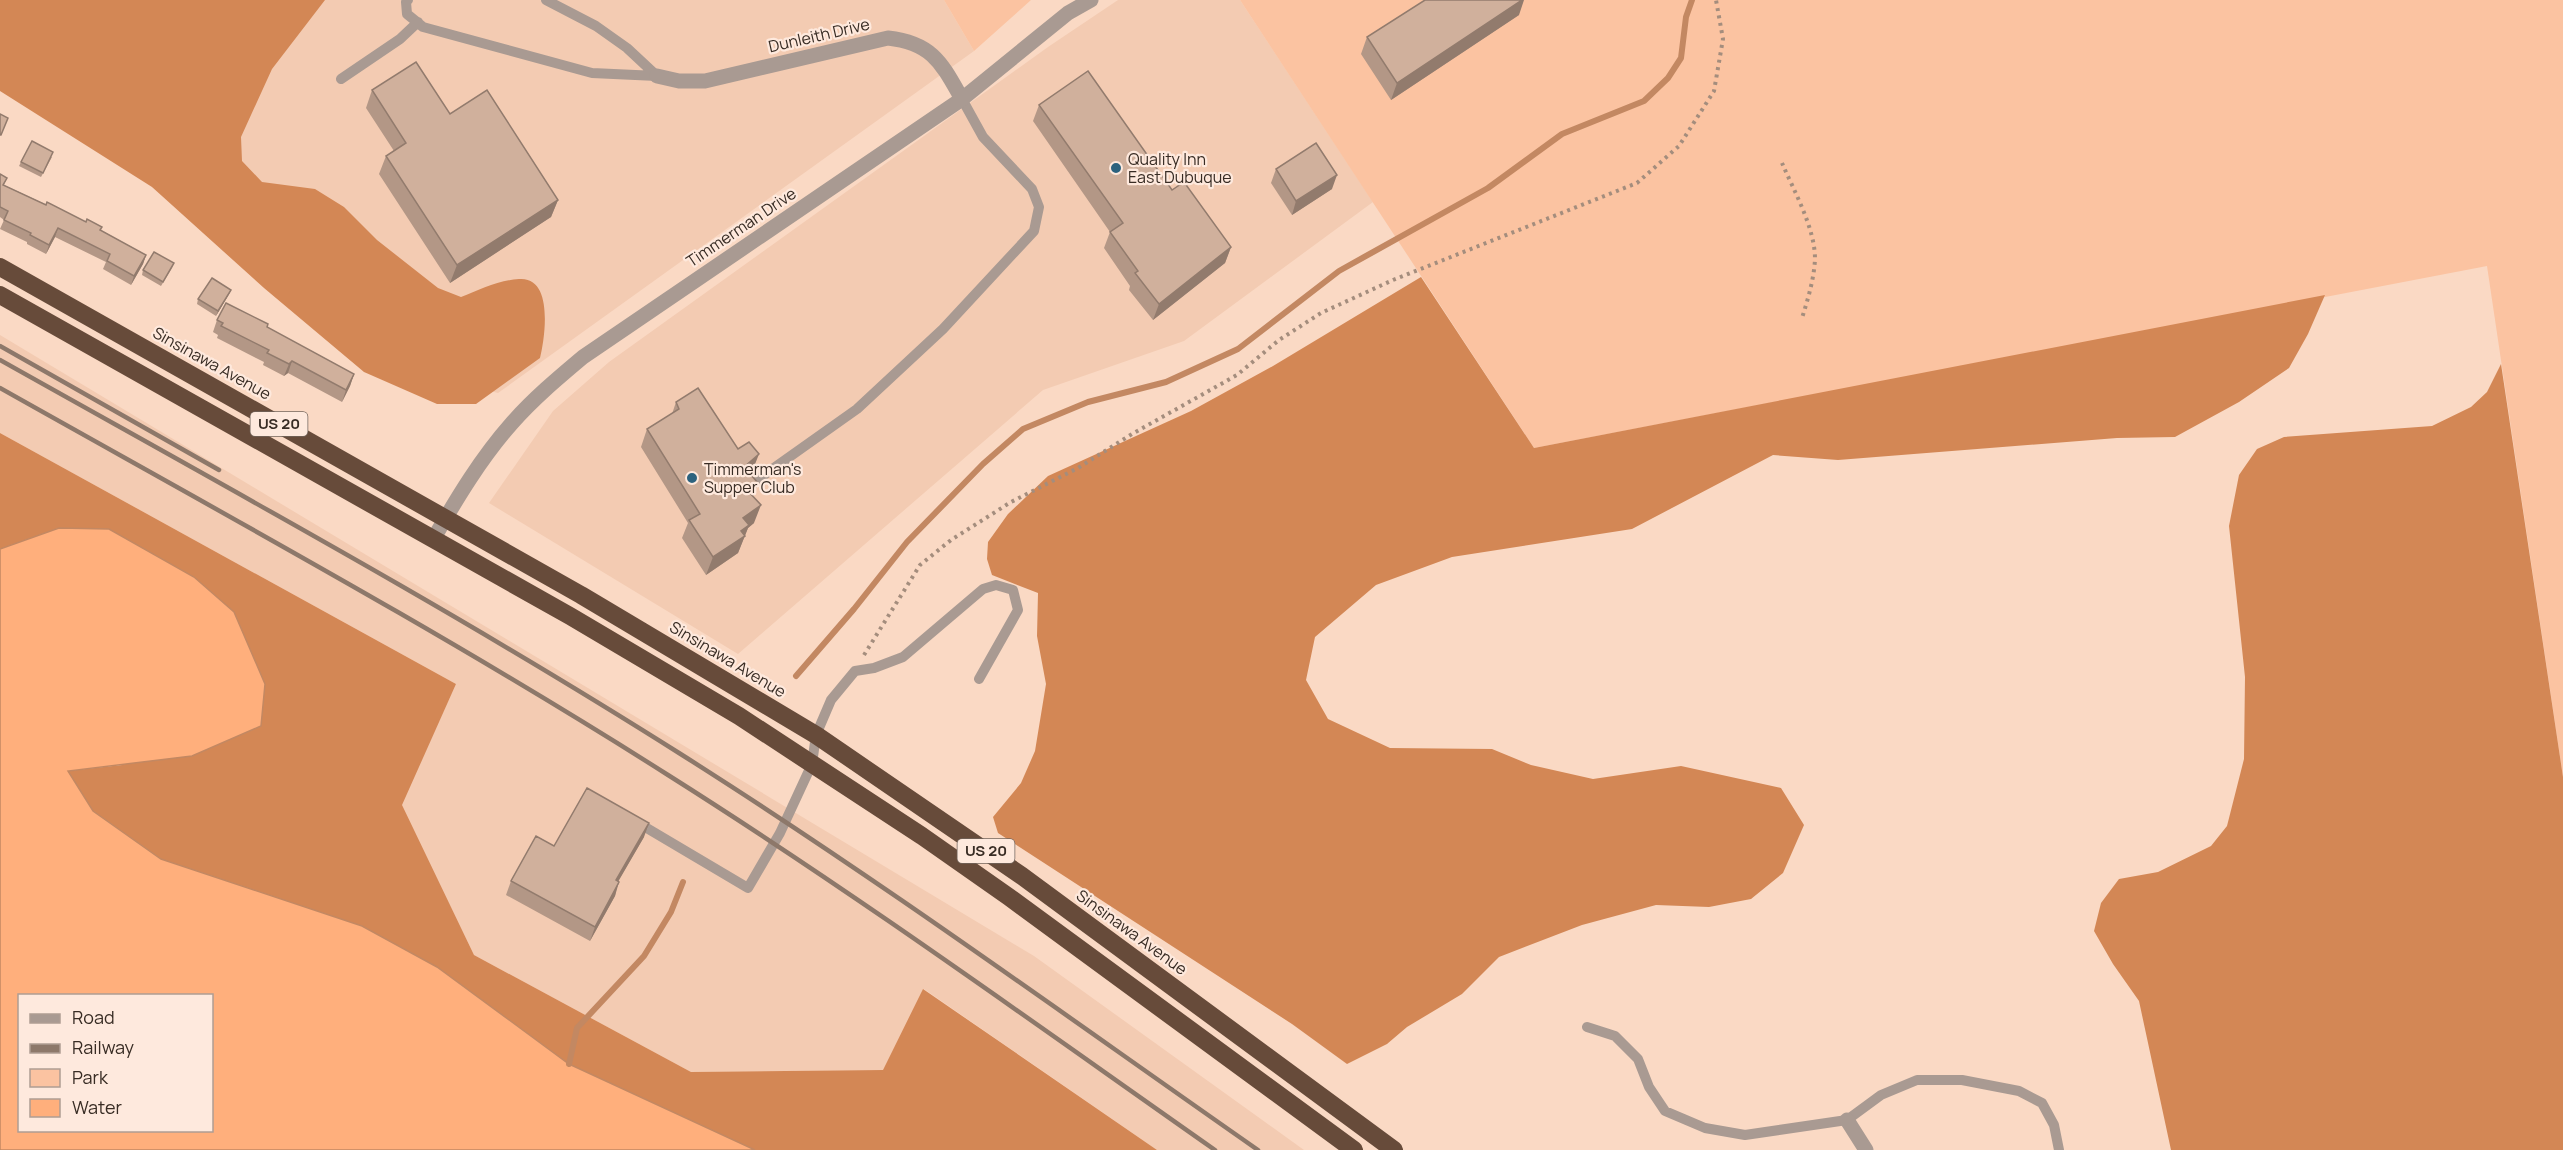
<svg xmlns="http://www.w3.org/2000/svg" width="2563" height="1150" font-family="Manrope,sans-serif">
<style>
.built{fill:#f3cbb2}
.green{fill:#fbc3a1}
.forest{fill:#d38755}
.water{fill:#ffaf7c;stroke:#c38862;stroke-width:1.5;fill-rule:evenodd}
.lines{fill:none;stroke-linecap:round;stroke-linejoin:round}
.stream{stroke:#c38862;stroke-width:6}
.path{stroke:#a48d7d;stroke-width:4;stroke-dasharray:3 4.5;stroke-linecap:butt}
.lane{stroke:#a99a92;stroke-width:10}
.street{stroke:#a99a92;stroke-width:15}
.highway{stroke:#674b3a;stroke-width:18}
.rail{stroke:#8d786a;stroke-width:4.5}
.wall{fill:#b39786}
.shaded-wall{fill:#927b6d}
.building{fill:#d0b09c;stroke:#927b6d;stroke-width:1.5}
.poi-dot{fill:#2c627e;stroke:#fee9dd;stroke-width:2}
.labels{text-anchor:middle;stroke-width:4.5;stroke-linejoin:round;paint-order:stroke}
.shield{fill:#fee9dd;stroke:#73655c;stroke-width:1.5}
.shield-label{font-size:15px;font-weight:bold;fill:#382c24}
.street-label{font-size:16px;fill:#382c24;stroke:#fee9dd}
.poi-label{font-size:16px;fill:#382c24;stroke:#fee9dd;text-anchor:start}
</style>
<rect width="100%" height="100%" fill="#fad9c4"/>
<!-- built -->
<path class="built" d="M310,0H944L974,51L498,393L425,374L152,187Z
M1118,0H1240L1373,202L1184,341L1043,390L738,654L489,503L553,411L609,362L1048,47Z
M0,335L1034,956L1304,1150H1157L924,989L883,1070L691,1072L474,955L401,805L456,684L0,433Z"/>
<!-- green -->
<path class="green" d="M944,0H1031L974,51Z
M1240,0H2563V777L2487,266L1534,448Z"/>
<!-- forest -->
<path class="forest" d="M0,0H325L272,69L241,137L242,161L262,182L315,189L344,207L377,240L438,288L461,297C479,290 499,280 519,279C554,276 545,338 540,358L476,404H437L364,372L264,288L152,187L0,91Z
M1421,277L1534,448L2325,295L2308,334L2289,368L2239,402L2175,437L2117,438L1838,460L1773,455L1632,529L1452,557L1376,585L1315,637L1306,680L1328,719L1390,748L1492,749L1531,765L1593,779L1681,766L1781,788L1804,825L1783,873L1751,899L1709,907L1656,905L1582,925L1499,957L1462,994L1407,1027L1387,1044L1347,1064L1292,1024L998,833L993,817L1021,783L1035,751L1046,684L1037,636L1038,593L992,575L987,559L988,542L1008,514L1048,476L1191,411L1273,366Z
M2501,364L2563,777V1150H2171L2139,1001L2113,964L2094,931L2101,903L2119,879L2158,872L2211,846L2227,826L2244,759L2245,677L2229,526L2239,475L2257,449L2284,437L2432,426L2471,407L2487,392Z
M0,433L456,684L402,805L474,955L691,1072L883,1070L923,989L1157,1150H755L569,1064L437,967L362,926L161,859L93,811L67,771L122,765L59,528L0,549Z"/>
<!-- water -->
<path class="water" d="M59,528L109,529L194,577L234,612L265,684L261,726L192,756L68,771L93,811L161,859L362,926L437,967L569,1064L755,1150H0V549ZM20,996H212V1130H20Z"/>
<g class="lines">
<!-- stream -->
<path class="stream" d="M796,676L854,609L907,542L983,464L1023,429L1088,402L1166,382L1238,349L1339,271L1488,188L1562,134L1644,101L1668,78L1681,58L1686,17L1692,0
M569,1064L577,1028L644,956L671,912L683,882"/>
<!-- path -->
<path class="path" d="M1782,163C1794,191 1815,228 1815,259C1814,279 1808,299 1802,318
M864,655L920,565L951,540L1011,502L1078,468L1132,434L1237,375L1279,340L1321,313L1393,280L1637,183L1679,146L1714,91L1723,39L1716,0"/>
<!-- lane -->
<path class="lane" d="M408,0L406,2L407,14L423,27L592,73L657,76
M546,0L596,26L627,48L657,76
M341,79L400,39L418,22
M754,482L857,409L943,329L1034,231L1039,207L1032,189L983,137L962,99
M645,827L748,888L780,833L812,764L816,735L831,700L855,671L874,668L903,657L983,589L996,585L1013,590L1018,610L979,679
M1587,1027L1615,1036L1638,1059L1649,1087L1665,1111L1705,1128L1745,1135L1847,1120L1881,1095L1917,1080H1962L2019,1091L2042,1103L2054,1125L2059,1150"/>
<!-- street -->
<path class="street" d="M657,76L679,81H705L888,38C933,43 942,64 962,99
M434,538C457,498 481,458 512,423C533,399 558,378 583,357L962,99L1068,13L1091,0
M1847,1120L1866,1150"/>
<!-- highway -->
<path class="highway" d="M0,267L581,595L816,735L1022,876L1394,1150
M0,295L570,616L739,716L922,836L1009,897L1354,1150"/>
<!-- rail -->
<path class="rail" d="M0,346L219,470
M0,360C228,488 458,613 679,753C877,878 1066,1016 1258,1150
M0,388C224,514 451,637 668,775C855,893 1034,1023 1215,1150"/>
</g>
<!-- wall -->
<path class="wall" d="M1519,15L1391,100L1361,54L1367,37Z
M372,90L450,114L558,200L551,217L450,283L379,174L386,156L394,151L366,108Z
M1039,105L1172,190L1231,247L1225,263L1153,320L1129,290L1130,286L1104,248L1110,232L1033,121Z
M52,157L41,177L19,166L21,162Z
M1276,169L1332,189L1292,215L1271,183Z
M0,174L7,178L4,185L101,230L146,255L143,264L131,285L103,269L106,262L55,237L46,254L27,244V242L0,229L4,220L0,217Z
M174,263L172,268L161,286L142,275L143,270Z
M231,290L229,294L216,316L197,304L198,299Z
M217,320L267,327L354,374L350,386L342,402L288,373L284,376L263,365L264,362L217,338L218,335L213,332Z
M676,402L752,472L750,474L758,483L753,496L754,523L748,528L738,553L706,575L682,538L688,523L641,447L647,429L672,414Z
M644,837L618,881L615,896L590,941L506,895L511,881L554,846Z"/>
<!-- shaded-wall -->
<path class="shaded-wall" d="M1522,0H1524L1519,15L1391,100L1397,83Z
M1337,175L1332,189L1292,215L1296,201Z
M558,200L551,217L450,283L457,265Z
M58,228L55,237L46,254L49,245Z
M1231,247L1225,263L1153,320L1159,304Z
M146,255L143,264L131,285L134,276Z
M231,290L229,294L216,316L218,311Z
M292,361L288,373L284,376L289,364Z
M354,374L350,386L342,402L346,390Z
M759,454L752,472L737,484L744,467Z
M758,483L751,501L748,491Z
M761,505L754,523L748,528L738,553L706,575L713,557L743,518Z
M649,823L644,837L611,894L616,880Z
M619,882L615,896L590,941L595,927Z"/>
<!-- building -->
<path class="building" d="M1425,0H1522L1397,83L1367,37Z
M416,62L450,114L487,90L558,200L457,265L386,156L406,143L372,90Z
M1088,71L1172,190L1184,182L1231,247L1159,304L1135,273L1138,271L1110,232L1123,223L1039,105Z
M0,114L8,118L1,135H0Z
M32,141L53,152L43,173L21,162Z
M1316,143L1337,175L1296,201L1276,169Z
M0,174L7,178L3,185L46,205L47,202L86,222L87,219L102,227L100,230L146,255L134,276L107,261L110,254L58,228L49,245L30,235L31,233L4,220L8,211L0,207Z
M154,252L174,263L163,282L143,270Z
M212,278L231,290L218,311L198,299Z
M226,303L268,324L267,327L354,374L346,390L292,361L289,364L267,353L269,350L221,326L223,323L217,320Z
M698,388L738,449L749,442L759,454L744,467L758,483L748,491L761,505L743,518L749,525L741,531L745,536L713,557L689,520L700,514L647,429L679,409L676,402Z
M587,788L649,823L616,880L619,882L595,927L511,881L536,836L554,846Z"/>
<!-- markers -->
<g class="poi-dot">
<circle cx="1116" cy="168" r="6"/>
<circle cx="692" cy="478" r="6"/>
</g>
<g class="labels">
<!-- shield labels -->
<g class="shield">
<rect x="250.5" y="412" width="57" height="24" rx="4.5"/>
<rect x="957.5" y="839" width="57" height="24" rx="4.5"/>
</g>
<g class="shield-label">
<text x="279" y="429">US 20</text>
<text x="986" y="856">US 20</text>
</g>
<!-- street labels -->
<g class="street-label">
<text transform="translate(819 35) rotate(-13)" y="6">Dunleith Drive</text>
<text transform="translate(741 227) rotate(-34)" y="6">Timmerman Drive</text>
<text transform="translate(212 363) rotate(29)" y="6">Sinsinawa Avenue</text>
<text transform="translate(728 659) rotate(31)" y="6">Sinsinawa Avenue</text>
<text transform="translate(1132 932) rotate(36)" y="6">Sinsinawa Avenue</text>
</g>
<!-- poi labels -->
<g class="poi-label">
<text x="1128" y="165">Quality Inn<tspan x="1128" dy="18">East Dubuque</tspan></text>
<text x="704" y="475">Timmerman's<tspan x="704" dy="18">Supper Club</tspan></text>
</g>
</g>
<!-- legend -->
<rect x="18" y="994" width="195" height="138" fill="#fee9dd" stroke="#af9d93" stroke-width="1.5"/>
<rect x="30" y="1014" width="30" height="9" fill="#a99a92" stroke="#af9d93" stroke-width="1.5"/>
<text x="72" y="1024" font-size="18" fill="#382c24">Road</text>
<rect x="30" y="1044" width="30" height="9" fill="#8d786a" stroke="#af9d93" stroke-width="1.5"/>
<text x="72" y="1054" font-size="18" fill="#382c24">Railway</text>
<rect x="30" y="1069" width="30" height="18" fill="#fbc3a1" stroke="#af9d93" stroke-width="1.5"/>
<text x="72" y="1084" font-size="18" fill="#382c24">Park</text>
<rect x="30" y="1099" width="30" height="18" fill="#ffaf7c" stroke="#af9d93" stroke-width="1.5"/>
<text x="72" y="1114" font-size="18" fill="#382c24">Water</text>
</svg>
